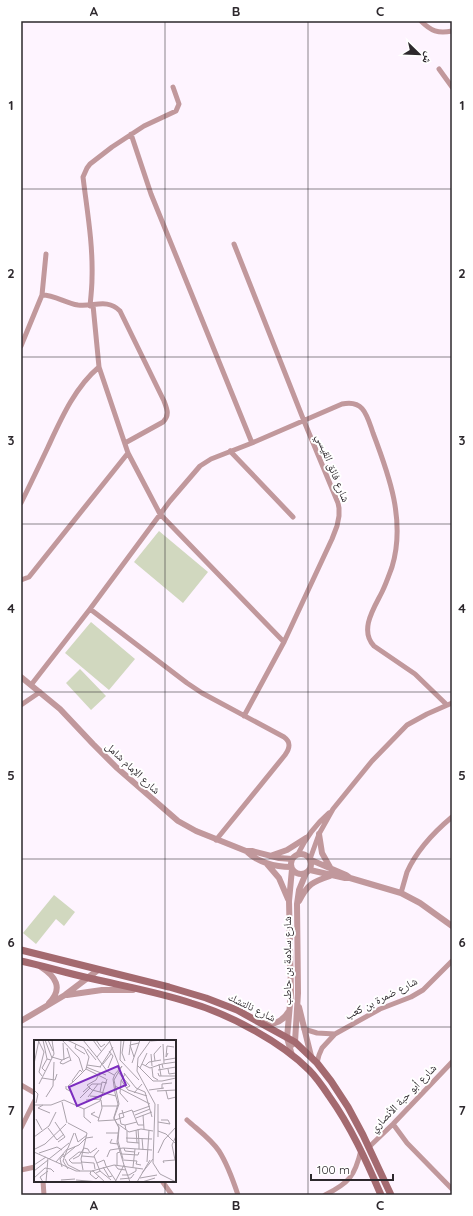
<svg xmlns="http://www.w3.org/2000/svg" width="473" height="1216" font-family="Quicksand,'Noto Naskh Arabic',sans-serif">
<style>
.green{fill:#d1d8bf}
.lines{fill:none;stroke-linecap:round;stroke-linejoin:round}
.minor{stroke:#c1989c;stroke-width:5}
.tertiary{stroke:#c1989c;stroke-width:6}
.secondary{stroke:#a46a70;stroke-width:7}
.grid{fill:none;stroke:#2d282d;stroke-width:1;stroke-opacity:0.55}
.labels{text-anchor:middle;stroke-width:4;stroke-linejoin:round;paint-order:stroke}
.street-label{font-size:11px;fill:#2d282d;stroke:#fff}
.inset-road{fill:none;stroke:#aaa2ab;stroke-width:1}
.view{fill:#7b2cbf;fill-opacity:0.15;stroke:#7b2cbf;stroke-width:2}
.inset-edge{fill:none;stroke:#2d282d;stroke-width:2}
.neatline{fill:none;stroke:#2d282d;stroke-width:1.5}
.grid-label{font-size:13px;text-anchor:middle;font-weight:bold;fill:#2d282d}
</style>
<rect width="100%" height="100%" fill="#fef4ff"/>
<!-- green -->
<path class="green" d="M159,531L208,572L183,603L134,562Z
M91,622L135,659L109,690L65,653Z
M80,669L106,696L91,710L66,683Z
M54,895L75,912L64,926L56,919L36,944L23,933Z"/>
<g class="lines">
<!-- minor -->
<path class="minor" d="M421,21C431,31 438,34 452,31
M439,69L452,87
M131,134L151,194L252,443
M234,244L304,421L338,503L339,508V516L337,526L332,539L284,642L244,716
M42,295C55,295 65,303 78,305C94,307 107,298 120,311L164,401C167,409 170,415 163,422L125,443
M93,305L99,367L128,453L160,514L284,642
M90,306C91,296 92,287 92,278C93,247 88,216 84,185L83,177L87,168L90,164L112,147L144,126L176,111L179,104L173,87
M21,346L42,295L46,254
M230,451L293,517
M21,503C30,485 39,466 48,447C61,419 75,387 99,367
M21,580L29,577L128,453
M90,609L187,683L202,693L284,737C291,742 290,748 285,755L216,840
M31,685L90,609L170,501L200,466L211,459L252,443L342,404C364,399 367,416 373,433C389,475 406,521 392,567C389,575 386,584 382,592C374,608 359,630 374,646L415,674L447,705
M21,705L40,692
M298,854C306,837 315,825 329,813
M310,859L319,834L333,809L372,761L407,725L427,714L452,703
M401,893C403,886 405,879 407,872C417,850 434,832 452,817
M304,1029L317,1033L335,1034
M317,1063L319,1055L322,1048L335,1034L380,1009L411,997L423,990L452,961
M21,1085L35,1093
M187,1120C198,1130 211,1139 219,1151C228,1165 233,1180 238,1195
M393,1124L407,1143L452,1189
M21,1128L35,1100
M369,1147L393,1124L452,1062
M21,1170L35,1167
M43,1181L44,1195
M162,1181L172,1195
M325,1195C349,1183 355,1176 361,1150"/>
<!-- tertiary -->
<path class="tertiary" d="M21,677L60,709L93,744L116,767L178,821L196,831L246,851C257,862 275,867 291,867
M319,834L322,853L331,869
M246,851H252L279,858L292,859
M291 864a10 10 0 1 1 20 0a10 10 0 1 1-20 0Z
M270,856L287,850L306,838
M311,860L346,875L350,878L401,893L420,903L452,926
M267,864L279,878L288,899
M310,870L345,878H350
M299,901C308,884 312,882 330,876
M41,967C55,976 64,988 49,1003
M67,995L102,990H133
M299,1007L311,1056
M21,1021L65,995L98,970
M262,1023C274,1026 283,1021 289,1011
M292,1045L295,1042L298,993L297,904L299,890L306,873
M292,1055L287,1038L291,993L289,901L292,869"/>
<!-- secondary -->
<path class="secondary" d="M21,950L169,987L206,998L237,1010L295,1042L317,1063L331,1081L348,1107L363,1135L391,1195
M21,961C44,966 66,973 89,978C123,986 158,992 191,1003C229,1014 281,1042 309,1070C317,1078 323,1087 329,1096C351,1127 366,1160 381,1195"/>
</g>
<!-- grid -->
<path class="grid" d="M165,21V1041M308,21V1195M21,189H452M21,357H452M21,524H452M21,692H452M21,859H452M21,1027H452M165,1181V1195"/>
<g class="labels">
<!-- street labels -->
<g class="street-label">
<text transform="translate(333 468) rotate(68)" y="4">شارع فائق القيسي</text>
<text transform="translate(133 768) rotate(43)" y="4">شارع الإمام شامل</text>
<text transform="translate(287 961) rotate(-90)" y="4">شارع سلامة بن حاطب</text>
<text transform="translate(381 998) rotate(-27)" y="4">شارع ضمرة بن كعب</text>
<text transform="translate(252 1007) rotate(26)" y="4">شارع نالتشك</text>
<text transform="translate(403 1098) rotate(-46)" y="4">شارع أبو حبة الأنصاري</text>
</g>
</g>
<!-- overview -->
<g transform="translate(34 1040)">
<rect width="142" height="142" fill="#fef4ff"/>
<path class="inset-road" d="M4,0L10,12L5,32L8,36M9,0L13,19L17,20M11,0L18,18M14,0L19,11M28,0L45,18L49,31M33,0L50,8L55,17L52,29L39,42L38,41L46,30L48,32M49,0L62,16M59,0L67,11M62,0L67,7L71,4M75,0L86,28M87,0L86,20L105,40M90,0L88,13L91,21M117,0L104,18L103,31L121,64L119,123L126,134L142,142M117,1L130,0M29,3L30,20M42,4L41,8L51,14M129,4L130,23M33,8L37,21M53,9L62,20M134,13L132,17L133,6L140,7M117,14L118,26M95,15L97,0M62,16L73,31L80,35M18,17L28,20L35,17M63,17L76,1M100,17L96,5L105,3M28,20L26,23L29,24L37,20M130,20L142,18M121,21L120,14L127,6M98,23L106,0M0,24L5,0M69,24L77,14M108,24L116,28L128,24M125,24L127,36M53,25L67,27M103,25L119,41H128M111,26L115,22L127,20M52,27L72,35M66,27L79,7M74,28L79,16L75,11M106,28L113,13M118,28L119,37L124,40M129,28L128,24L142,22M52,29L72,39M134,29L135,34L142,33M124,30L142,27M11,31L8,28L13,19M84,32L96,46L92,48M90,33L102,48L111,52L118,77M124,33L125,36H142M91,34L87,41L86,53L94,62M64,36L62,40L53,45L58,50L70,53M8,38L21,40L23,34M87,40L94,50L113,56M128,41L142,38M5,44L20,14L18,0M32,46V49L36,51L34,46L39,42M81,46L116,64M128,49V44L138,43M0,50L4,54L2,63M115,50L130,48M123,51L142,50M132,51L134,59L142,57M49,52L58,44H67M66,52L68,42L73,43M70,53L82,56M100,53L108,44M56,56L68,57M12,57L19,46L20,22M54,57L64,44M46,58L56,48M52,60L67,59M67,60L68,68L64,81L80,80M28,62L33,83M0,65H17L30,60L50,69M9,65L4,68L16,73M68,66H83M50,69L66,61L73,39M50,69V77L57,83M61,72L57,74L65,78M99,72L116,66M89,73L98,70L104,85H110M89,73L85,74L87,84L91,85M101,75L116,69M109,75L110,89M102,78L118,72M2,79L8,90M81,80L90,77L88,70M21,82L31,97L24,102M124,82L136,84L134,80H127M34,83L53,93L47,119L49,130M84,84L95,92L107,89L119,91M14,88L23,100L30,94M104,89L105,103M92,90L91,85L103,82M102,90L103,103M93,91V102L105,103V109M124,91L132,94L142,104M41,93L44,102L53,95M72,93H85M0,97L15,86L22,72M124,97V64M92,98L118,99M108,98L109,110M78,99L76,103L84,104M90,108L91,111L101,112M1,109L11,104L32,84M65,110L60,116L66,131M0,112L42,131M5,113L23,107L28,110M124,113L130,100L142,87M88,114L104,115L105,112M48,116L60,117M29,117L41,107M73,117L76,110L89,108L118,110M15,119L35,103M31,119L34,125L46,131M39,119L45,116L50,108L54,109L56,113L63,108M89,120L103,121L102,124L107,125M22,122L34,108L40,93M47,122L60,123L61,129M113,122L115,90M47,123H38L35,120L45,112L55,113M63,123L70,120L72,126M130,123L129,121L141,120L138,105L142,96M0,125L12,117M81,125L84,129L92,130M83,125V113L86,112M90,125L96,142M72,126L82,141M28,127L26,119L30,114M69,127L75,137L78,136M99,127L101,109M34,129L29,121L33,110L45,105L52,98L59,97M0,131L14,120M42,131H59L71,142M57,131L56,134L62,139L65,136M58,131L80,125L109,129M62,133L66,131L77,140M108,133L119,119M88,135H95L102,131V128M0,138L11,128L17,129L20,132M106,138L123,135M86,139L97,138L100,134M27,140L41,139M42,140L65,142M9,142L6,137L14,131M12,142L14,118M81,142L90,125L83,102L85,87L80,79V77L84,64L81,53L79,39L81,34L88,26L80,40L85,64L80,78L85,88L84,101L89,119M103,142L116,120M108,142L121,138M111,142H129"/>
<path class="view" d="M84,26L92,45L43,66L35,47Z"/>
<rect width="142" height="142" class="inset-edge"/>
</g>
<!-- border -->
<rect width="473" height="1216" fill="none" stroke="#ffffff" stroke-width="44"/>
<!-- north arrow -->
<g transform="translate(419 54) rotate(113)" stroke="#ffffff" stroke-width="3" paint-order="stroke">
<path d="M0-3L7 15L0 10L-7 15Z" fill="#2d282d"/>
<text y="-6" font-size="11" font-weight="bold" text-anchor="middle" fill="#2d282d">ش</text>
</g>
<!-- scale -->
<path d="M311 1174v6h82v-6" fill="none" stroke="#2d282d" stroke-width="2"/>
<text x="317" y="1174" font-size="12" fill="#2d282d" stroke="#ffffff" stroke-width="3" paint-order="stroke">100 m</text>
<rect x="22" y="22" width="429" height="1172" class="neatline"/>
<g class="grid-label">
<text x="94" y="16">A</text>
<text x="236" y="16">B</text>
<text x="380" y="16">C</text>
<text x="11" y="110">1</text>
<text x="462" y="110">1</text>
<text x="11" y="278">2</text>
<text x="462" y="278">2</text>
<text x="11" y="445">3</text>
<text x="462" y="445">3</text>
<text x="11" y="613">4</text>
<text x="462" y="613">4</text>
<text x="11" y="780">5</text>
<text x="462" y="780">5</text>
<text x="11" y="947">6</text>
<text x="462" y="947">6</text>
<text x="11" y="1115">7</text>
<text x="462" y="1115">7</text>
<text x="94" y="1210">A</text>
<text x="236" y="1210">B</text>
<text x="380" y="1210">C</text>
</g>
</svg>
